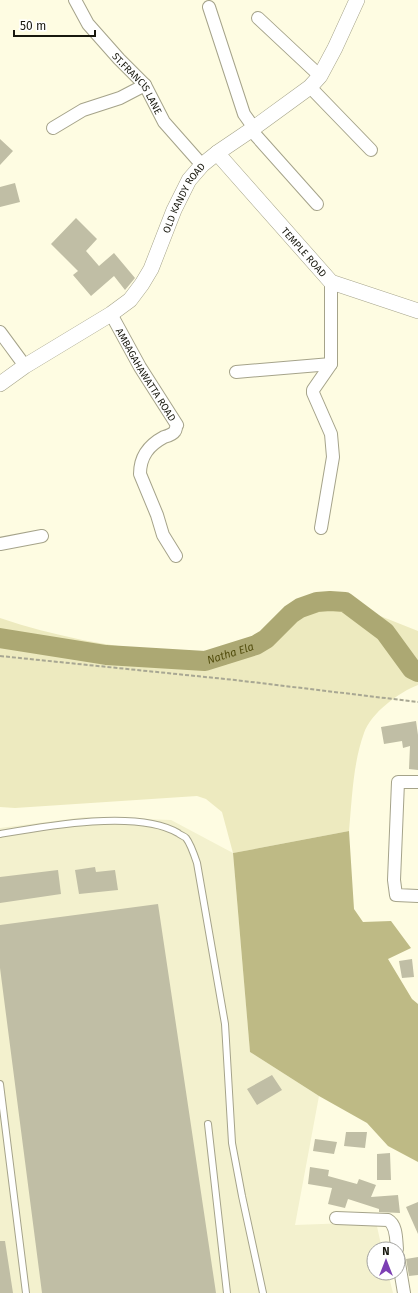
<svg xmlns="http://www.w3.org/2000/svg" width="418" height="1293" font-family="'Fira Sans',sans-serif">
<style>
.built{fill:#f3f1ce}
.green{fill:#edeabf}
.forest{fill:#beba85}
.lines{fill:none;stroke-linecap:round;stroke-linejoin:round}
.river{stroke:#aca873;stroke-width:20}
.building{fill:#c0bea5}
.service-casing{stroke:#a5a38a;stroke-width:8}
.minor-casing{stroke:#a5a38a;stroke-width:14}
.tertiary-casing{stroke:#a5a38a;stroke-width:16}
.path{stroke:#a8a793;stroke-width:2;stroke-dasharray:4 2;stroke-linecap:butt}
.service{stroke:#fff;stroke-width:6}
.minor{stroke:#fff;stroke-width:12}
.tertiary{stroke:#fff;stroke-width:15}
.labels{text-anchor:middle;stroke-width:4;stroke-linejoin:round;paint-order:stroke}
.street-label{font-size:10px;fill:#18180e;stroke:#fff}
.water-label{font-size:11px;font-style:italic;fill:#534e0e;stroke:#fff}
</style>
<rect width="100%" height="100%" fill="#fefce2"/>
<!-- built -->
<path class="built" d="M85,817L171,820L233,853L250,1052L319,1096L295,1225L376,1222L382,1249H374V1273H388L393,1293H0V828Z"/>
<!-- green -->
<path class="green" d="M330,601L345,602L418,631V685C399,692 371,713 364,733C353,763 352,799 349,831L233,853L222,812L206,799L197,796L15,808L0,807V618C53,636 111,647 167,652C184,653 202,656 219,653C230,652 243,649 254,646C262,643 268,637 274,632C292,613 303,603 330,601Z"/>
<!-- forest -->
<path class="forest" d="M349,831L354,909L363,922L391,921L411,948L388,959L412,999L418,1004V1162L388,1146L367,1123L319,1096L250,1052L233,853Z"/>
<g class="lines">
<!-- river -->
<path class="river" id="s1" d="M0,638L106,655L205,661L256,645L266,639L291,614L300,608L317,602L330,601L345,602L385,632L412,669L418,672"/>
</g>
<!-- building -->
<path class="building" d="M0,139L13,151L0,165Z
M15,183L20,202L0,207V187Z
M76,218L97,239L86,251L99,266L114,253L135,278L125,290L114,276L91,296L73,275L78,271L51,244Z
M416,721L418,735V770L409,769L410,746L403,748L402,741L384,744L381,727Z
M95,867L96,872L115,870L118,890L79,894L75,870Z
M58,870L61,894L0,903V877Z
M158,904L216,1293H42L0,968V925Z
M412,959L414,977L402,978L399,961Z
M272,1075L282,1090L257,1105L247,1089Z
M346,1132H367L365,1148L344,1146Z
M315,1139L337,1142L334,1154L313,1151Z
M390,1153L391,1180H377V1154Z
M310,1167L329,1170L328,1176L357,1184L359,1179L376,1185L371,1197L398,1195L400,1213L379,1212V1209L348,1199L345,1208L328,1204L332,1188L308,1184Z
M418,1202V1234L406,1207Z
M0,1241H5L13,1293H0Z
M418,1257V1275L409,1276L406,1259Z"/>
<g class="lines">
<!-- service casing -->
<g class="service-casing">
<path id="service" d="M0,834C45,826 138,809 178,833C180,835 184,836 186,838C190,843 195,857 197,863L225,1024L232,1143L242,1196L263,1293
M0,1084L26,1293
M208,1124L227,1293"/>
</g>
<!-- minor casing -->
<g class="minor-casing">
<g id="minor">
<path id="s2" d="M75,0L88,24L119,59L145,85L164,122L202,165"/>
<path d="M209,7L244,114L254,128"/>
<path d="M258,18L320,76"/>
<path d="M310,87L371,150"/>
<path d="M53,128L83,110L120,98L145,85"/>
<path d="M251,130L317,204"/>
<path id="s3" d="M111,314L140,367L177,425C176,426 176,430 175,431C173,434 168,436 164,437C149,445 140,456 140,474L157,515L163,535L176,556"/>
<path d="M0,332L25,366"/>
<path d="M236,372L331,364"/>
<path d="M321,528L333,457L331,434L313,393V390L331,364V282"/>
<path d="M0,544L42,536"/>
<path d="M418,782H398L394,880L396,895L418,896"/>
<path d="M336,1218L388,1220C397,1225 396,1240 397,1249"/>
<path d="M398,1257L404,1293"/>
</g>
</g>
<!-- tertiary casing -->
<g class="tertiary-casing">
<g id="tertiary">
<path id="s4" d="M217,153L331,282L418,311"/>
<path id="s5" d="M0,384L25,366L111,314L130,300L142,284L151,269L174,210L189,180L202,165L217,153L251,130L310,87L320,76L335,48L357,0"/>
</g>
</g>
<!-- path -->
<path class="path" d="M0,656L235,680L418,702"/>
<!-- service -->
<use href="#service" class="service"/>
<!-- minor -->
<use href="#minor" class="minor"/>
<!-- tertiary -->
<use href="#tertiary" class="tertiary"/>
</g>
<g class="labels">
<!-- street labels -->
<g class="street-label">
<text dy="4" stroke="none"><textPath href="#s2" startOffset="105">ST.FRANCIS LANE</textPath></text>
<text dy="4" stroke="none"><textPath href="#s5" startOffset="271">OLD KANDY ROAD</textPath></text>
<text dy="4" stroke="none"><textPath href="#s4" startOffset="132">TEMPLE ROAD</textPath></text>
<text dy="4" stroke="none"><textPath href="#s3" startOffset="70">AMBAGAHAWATTA ROAD</textPath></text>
</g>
<!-- water labels -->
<g class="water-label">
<text dy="4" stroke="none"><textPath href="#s1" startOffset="233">Natha Ela</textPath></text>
</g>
</g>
<!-- north arrow -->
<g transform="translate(386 1261)"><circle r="19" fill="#ffffff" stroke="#a3a39f"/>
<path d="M0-3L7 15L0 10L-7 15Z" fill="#7c3fb4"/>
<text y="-6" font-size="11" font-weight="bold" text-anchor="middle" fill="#18180e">N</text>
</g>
<!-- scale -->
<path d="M14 30v6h81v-6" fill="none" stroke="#18180e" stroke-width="2"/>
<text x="20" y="30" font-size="12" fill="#18180e" stroke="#ffffff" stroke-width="3" paint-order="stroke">50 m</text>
</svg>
